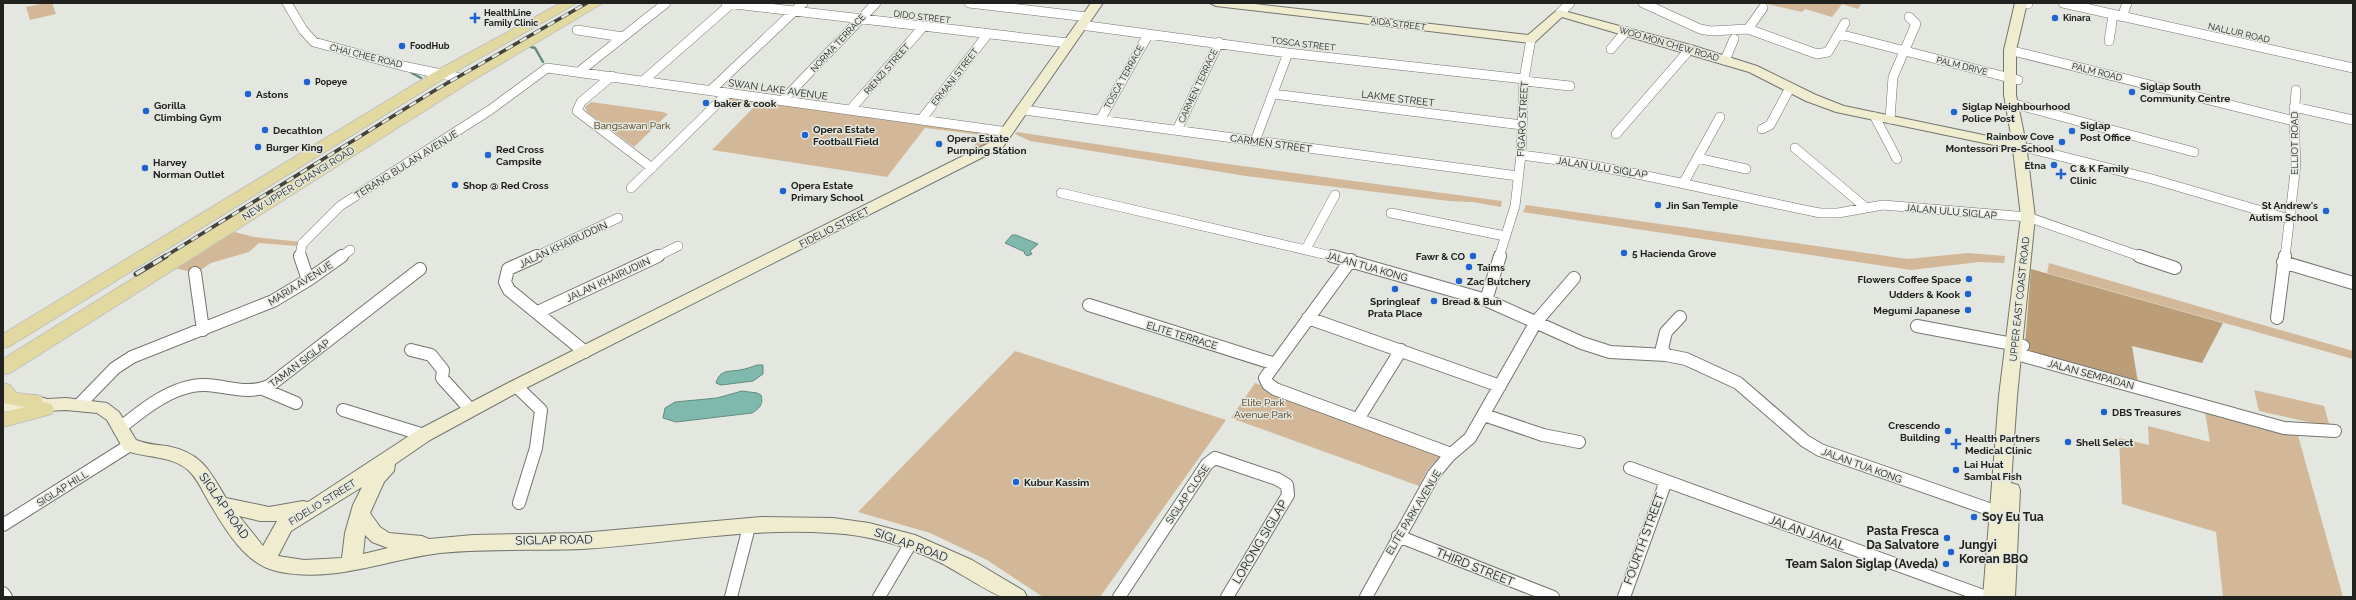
<svg xmlns="http://www.w3.org/2000/svg" width="2356" height="600" font-family="Raleway,sans-serif">
<style>
.green{fill:#d2b898}
.forest{fill:#bb9e78}
.water{fill:#7fb8ac;stroke:#638b82}
.lines{fill:none;stroke-linecap:round;stroke-linejoin:round}
.stream{stroke:#638b82;stroke-width:2.5}
.street-far1-casing{stroke:#73766f;stroke-width:10}
.street-casing{stroke:#73766f;stroke-width:14}
.secondary-casing{stroke:#73766f;stroke-width:2}
.primary-casing{stroke:#c1c1c0;stroke-width:2}
.street-far1{stroke:#fff;stroke-width:9}
.street{stroke:#fff;stroke-width:12}
.secondary{fill:#f0ecd0;fill-rule:evenodd}
.primary{fill:#e2d9a1;fill-rule:evenodd}
.rail-far1-casing{stroke:#434440;stroke-width:3.5}
.rail-casing{stroke:#434440;stroke-width:5}
.rail-far1{stroke:#e3e7df;stroke-width:2.5;stroke-dasharray:8;stroke-linecap:butt}
.rail{stroke:#e3e7df;stroke-width:3.5;stroke-dasharray:10;stroke-linecap:butt}
.poi-dot{fill:#1e63cf;stroke:#e3e7df;stroke-width:1.5}
.labels{text-anchor:middle;stroke-width:3;stroke-linejoin:round;paint-order:stroke}
.far-poi-label{font-size:9px;font-weight:bold;fill:#21221f;stroke:#e3e7df;text-anchor:start}
.far-street-label{font-size:9px;fill:#21221f;stroke:#e3e7df}
.poi-label{font-size:10px;font-weight:bold;fill:#21221f;stroke:#e3e7df;text-anchor:start}
.street-label{font-size:10px;fill:#21221f;stroke:#e3e7df}
.park-label{font-size:10px;fill:#463011;stroke:#e3e7df}
.near-street-label{font-size:12px;fill:#21221f;stroke:#e3e7df}
.near-poi-label{font-size:12px;font-weight:bold;fill:#21221f;stroke:#e3e7df;text-anchor:start}
</style>
<rect width="100%" height="100%" fill="#e3e7df"/>
<!-- green -->
<path class="green" d="M45,3H52L56,14L30,20L26,7Z
M1763,3H1862L1858,9L1842,4L1832,17L1805,9L1802,12Z
M728,93L1006,132L1002,138L968,155L982,135L925,128L887,177L712,150L756,105L721,100Z
M591,102L663,112L668,114L634,147L587,112L585,107Z
M1017,132L1220,163L1502,201L1501,207L1472,202L1449,201L1246,176L1030,141L1015,134Z
M1526,205L1908,259L1968,253L2005,256L2004,263L1979,262L1911,270L1523,212Z
M227,230L254,237L301,242L298,246L259,243L249,252L211,263L196,273L170,267Z
M2049,263L2353,351V359L2047,273Z
M1015,351L1226,420L1100,597H1043L987,560L930,533L858,512Z
M1255,383L1435,449L1441,455L1428,469L1419,486L1231,418Z
M2254,390L2324,406L2330,427L2259,411Z
M2204,407L2297,432L2343,597H2223L2216,532L2122,504L2119,438L2149,445L2148,426L2210,442Z"/>
<!-- forest -->
<path class="forest" d="M2031,269L2223,323L2202,363L2132,346L2139,389L2024,358Z"/>
<!-- water -->
<path class="water" d="M1012,235H1016L1038,244L1030,251L1032,254L1027,256L1024,253L1025,252L1005,243Z
M757,365H763V374L753,381L721,385L716,383C720,369 729,372 740,370C746,369 751,367 757,365Z
M742,391L757,393L761,395C764,404 759,409 752,413L676,422L663,418L665,408L675,402L717,398Z"/>
<g class="lines">
<!-- stream -->
<path class="stream" d="M531,47L535,48L543,62
M415,71L412,73L421,78"/>
<!-- street-far1 casing -->
<g class="street-far1-casing">
<path id="street-far1" d="M287,3L303,30L314,42L403,66L465,79
M726,3L1068,43
M969,3L1087,17
M1643,3L1700,29L1711,31L1748,29L1817,54L1828,52L1845,23
M2022,3L2028,4
M2063,3L2353,68
M1560,13L1570,3
M2122,17L2127,3
M1081,25L1288,53L1524,79
M1748,29L1763,8
M577,30L623,37
M1839,34L2018,80
M2109,41L2113,15
M1611,49L1626,31
M2017,52L2294,121
M1725,60L1734,39
M580,71L666,3
M612,76L581,102L577,111L652,168
M643,81L731,4
M1524,81L1570,86
M711,90L803,3
M1273,94L1522,125
M783,100L876,3
M2011,103L2194,152
M2294,107L2353,120
M850,110L923,27
M1024,110L1518,176
M1875,117L1897,159
M1890,119L1893,77L1916,24L1909,17
M921,120L987,35
M1100,120L1148,35
M1762,129L1770,125L1790,88
M1177,130L1219,42
M1616,134L1690,49
M1255,141L1288,53
M1795,148L1865,207
M2028,148L2152,179L2289,219
M1521,155C1622,167 1720,193 1820,213H1838L1883,205L2028,217L2142,257
M1697,158L1746,169
M1684,182L1720,117
M631,188L728,93
M1061,193L1336,257
M1391,213L1505,236
M1306,249L1335,195
M300,257L302,244L340,206L490,110L547,68L1008,132
M341,257L350,250
M535,257L618,218
M656,257L678,246
M1499,257L1515,206L1521,155L1524,79L1531,39
M2285,257L2296,164L2294,121L2296,90"/>
</g>
<!-- street casing -->
<g class="street-casing">
<path id="street" d="M300,256L308,280
M537,256L508,269L505,282L509,290L585,352
M1332,256L1486,300L1582,343L1610,352L1666,355L1686,359L1738,383L1805,441L1820,450L2003,514
M2139,256L2175,268
M1351,260L1265,378L1268,384L1275,389L1451,454
M2283,262L2353,283
M195,273L203,330
M1486,300L1500,256
M1089,305L1275,364
M538,312L658,256
M1308,318L1500,386
M2277,318L2285,256
M1917,326L2023,346
M411,350L431,355L443,370L442,378L470,409
M2013,353L2284,428L2335,431
M1666,355L1662,348L1666,332L1680,317
M516,386L541,410L536,448L519,503
M263,389L296,403
M80,404L115,368L132,357L273,301L308,280L342,256
M343,410L424,435
M1484,415L1543,435L1579,442
M1358,419L1401,350
M119,429C142,410 174,384 205,385C228,386 247,395 269,386L420,269
M1630,468L1986,597
M3,525L130,445
M1398,536L1553,597
M3,593L6,597
M731,597L749,527H745
M879,597L911,543
M1119,597L1207,464L1215,458L1277,479L1287,485L1288,495L1227,597
M1366,597L1434,474L1449,456L1470,438L1536,322L1574,278
M1624,597L1666,481"/>
</g>
<!-- secondary casing -->
<g class="secondary-casing">
<path id="secondary" d="M1091,3H1103L1003,147L522,390L430,440L395,464L394,471L384,482L370,513L380,527L389,533L422,536L429,539L473,535L581,533L761,517L833,518L869,523L915,535L972,560L1024,591L1027,597C1019,597 1011,598 1003,597C993,595 952,568 939,562C904,545 869,535 831,533C747,527 665,544 582,549C534,551 487,548 440,553C384,560 332,584 276,571C247,565 226,531 212,507C204,495 199,480 188,470C171,455 144,458 124,450L107,420L97,413L66,410L46,411L33,407L3,412V400L34,395L47,399L66,398L107,403L119,412L136,440C146,444 157,445 167,446C202,453 209,470 226,498L269,507L303,501L308,502L418,430L510,382L993,141ZM362,487L353,505L345,533L342,558L304,560L278,556L291,531ZM239,516L260,521H277L263,546ZM365,535L372,542L388,548L363,554Z
M1210,3H1246L1528,35L1556,11L1560,10L1694,46L1757,66L1816,95L1844,106L2012,141L2004,95V50L2015,3H2027L2016,50V95L2026,144L2033,145L2035,148L2027,152L2035,217L2017,396L2011,483L2018,485L2020,490L2015,597H1983L1999,396L2021,217L2013,149L1836,112L1806,101L1749,72L1562,17L1535,42L1531,43L1216,6Z"/>
</g>
<!-- primary casing -->
<g class="primary-casing">
<path id="primary" d="M561,3H577L448,76L10,346L3,348V334L438,70Z
M588,3H603L470,82L10,373L3,374V359L460,76Z
M3,383L10,385L16,393L41,396L43,402L51,404L54,409L51,414L3,427V413L25,407L3,403Z"/>
</g>
<!-- street-far1 -->
<use href="#street-far1" class="street-far1"/>
<!-- street -->
<use href="#street" class="street"/>
<!-- secondary -->
<use href="#secondary" class="secondary"/>
<!-- primary -->
<use href="#primary" class="primary"/>
<!-- rail-far1 casing -->
<g class="rail-far1-casing">
<path id="rail-far1" d="M164,257L437,89L587,3"/>
</g>
<!-- rail casing -->
<g class="rail-casing">
<path id="rail" d="M136,274L166,256"/>
</g>
<!-- rail-far1 -->
<use href="#rail-far1" class="rail-far1"/>
<!-- rail -->
<use href="#rail" class="rail"/>
</g>
<!-- markers -->
<g class="poi-dot">
<path d="M473 12h4v4h4v4h-4v4h-4v-4h-4v-4h4z"/>
<circle cx="2055" cy="18" r="4"/>
<circle cx="402" cy="46" r="4"/>
<circle cx="307" cy="82" r="4"/>
<circle cx="2132" cy="92" r="4"/>
<circle cx="248" cy="94" r="4"/>
<circle cx="706" cy="103" r="4"/>
<circle cx="146" cy="111" r="4"/>
<circle cx="1954" cy="112" r="4"/>
<circle cx="265" cy="130" r="4"/>
<circle cx="2072" cy="131" r="4"/>
<circle cx="805" cy="135" r="4"/>
<circle cx="2062" cy="142" r="4"/>
<circle cx="939" cy="144" r="4"/>
<circle cx="258" cy="147" r="4"/>
<circle cx="488" cy="155" r="4"/>
<circle cx="2054" cy="165" r="4"/>
<circle cx="145" cy="168" r="4"/>
<path d="M2059 168h4v4h4v4h-4v4h-4v-4h-4v-4h4z"/>
<circle cx="455" cy="185" r="4"/>
<circle cx="783" cy="191" r="4"/>
<circle cx="1658" cy="205" r="4"/>
<circle cx="2326" cy="211" r="4"/>
<circle cx="1624" cy="253" r="4"/>
<circle cx="1473" cy="256" r="4"/>
<circle cx="1469" cy="267" r="4"/>
<circle cx="1969" cy="279" r="4"/>
<circle cx="1459" cy="281" r="4"/>
<circle cx="1395" cy="289" r="4"/>
<circle cx="1968" cy="294" r="4"/>
<circle cx="1434" cy="301" r="4"/>
<circle cx="1968" cy="310" r="4"/>
<circle cx="2104" cy="412" r="4"/>
<circle cx="1948" cy="431" r="4"/>
<circle cx="2068" cy="442" r="4"/>
<path d="M1954 438h4v4h4v4h-4v4h-4v-4h-4v-4h4z"/>
<circle cx="1956" cy="470" r="4"/>
<circle cx="1016" cy="482" r="4"/>
<circle cx="1974" cy="517" r="4"/>
<circle cx="1947" cy="538" r="4"/>
<circle cx="1951" cy="552" r="4"/>
<circle cx="1946" cy="564" r="4"/>
</g>
<g class="labels">
<!-- far-poi labels -->
<g class="far-poi-label">
<text x="484" y="16">HealthLine<tspan x="484" dy="10">Family Clinic</tspan></text>
<text x="2063" y="21">Kinara</text>
<text x="410" y="49">FoodHub</text>
<text x="315" y="85">Popeye</text>
</g>
<!-- far-street labels -->
<g class="far-street-label">
<text transform="translate(922 17) rotate(7)" y="3">DIDO STREET</text>
<text transform="translate(1398 24) rotate(7)" y="3">AIDA STREET</text>
<text transform="translate(2239 33) rotate(13)" y="3">NALLUR ROAD</text>
<text transform="translate(838 43) rotate(-47)" y="3">NORMA TERRACE</text>
<text transform="translate(1303 44) rotate(7)" y="3">TOSCA STREET</text>
<text transform="translate(1669 44) rotate(16)" y="3">WOO MON CHEW ROAD</text>
<text transform="translate(366 56) rotate(14)" y="3">CHAI CHEE ROAD</text>
<text transform="translate(1962 66) rotate(14)" y="3">PALM DRIVE</text>
<text transform="translate(887 69) rotate(-49)" y="3">RIENZI STREET</text>
<text transform="translate(2097 72) rotate(14)" y="3">PALM ROAD</text>
<text transform="translate(955 77) rotate(-52)" y="3">ERMANI STREET</text>
<text transform="translate(1124 77) rotate(-61)" y="3">TOSCA TERRACE</text>
<text transform="translate(1198 86) rotate(-65)" y="3">CARMEN TERRACE</text>
</g>
<!-- poi labels -->
<g class="poi-label">
<text x="2140" y="90">Siglap South<tspan x="2140" dy="12">Community Centre</tspan></text>
<text x="256" y="98">Astons</text>
<text x="714" y="107">baker &amp; cook</text>
<text x="154" y="109">Gorilla<tspan x="154" dy="12">Climbing Gym</tspan></text>
<text x="1962" y="110">Siglap Neighbourhood<tspan x="1962" dy="12">Police Post</tspan></text>
<text x="2080" y="129">Siglap<tspan x="2080" dy="12">Post Office</tspan></text>
<text x="813" y="133">Opera Estate<tspan x="813" dy="12">Football Field</tspan></text>
<text x="273" y="134">Decathlon</text>
<text x="2054" y="140" text-anchor="end">Rainbow Cove<tspan x="2054" dy="12">Montessori Pre-School</tspan></text>
<text x="947" y="142">Opera Estate<tspan x="947" dy="12">Pumping Station</tspan></text>
<text x="266" y="151">Burger King</text>
<text x="496" y="153">Red Cross<tspan x="496" dy="12">Campsite</tspan></text>
<text x="153" y="166">Harvey<tspan x="153" dy="12">Norman Outlet</tspan></text>
<text x="2046" y="169" text-anchor="end">Etna</text>
<text x="2070" y="172">C &amp; K Family<tspan x="2070" dy="12">Clinic</tspan></text>
<text x="463" y="189">Shop @ Red Cross</text>
<text x="791" y="189">Opera Estate<tspan x="791" dy="12">Primary School</tspan></text>
<text x="1666" y="209">Jin San Temple</text>
<text x="2318" y="209" text-anchor="end">St Andrew's<tspan x="2318" dy="12">Autism School</tspan></text>
<text x="1632" y="257">5 Hacienda Grove</text>
<text x="1465" y="260" text-anchor="end">Fawr &amp; CO</text>
<text x="1477" y="271">Taims</text>
<text x="1961" y="283" text-anchor="end">Flowers Coffee Space</text>
<text x="1467" y="285">Zac Butchery</text>
<text x="1960" y="298" text-anchor="end">Udders &amp; Kook</text>
<text x="1395" y="305" text-anchor="middle">Springleaf<tspan x="1395" dy="12">Prata Place</tspan></text>
<text x="1442" y="305">Bread &amp; Bun</text>
<text x="1960" y="314" text-anchor="end">Megumi Japanese</text>
<text x="2112" y="416">DBS Treasures</text>
<text x="1940" y="429" text-anchor="end">Crescendo<tspan x="1940" dy="12">Building</tspan></text>
<text x="1965" y="442">Health Partners<tspan x="1965" dy="12">Medical Clinic</tspan></text>
<text x="2076" y="446">Shell Select</text>
<text x="1964" y="468">Lai Huat<tspan x="1964" dy="12">Sambal Fish</tspan></text>
<text x="1024" y="486">Kubur Kassim</text>
</g>
<!-- street labels -->
<g class="street-label">
<text transform="translate(778 89) rotate(8)" y="4">SWAN LAKE AVENUE</text>
<text transform="translate(1398 98) rotate(7)" y="4">LAKME STREET</text>
<text transform="translate(1522 119) rotate(-87)" y="4">FIGARO STREET</text>
<text transform="translate(1271 143) rotate(8)" y="4">CARMEN STREET</text>
<text transform="translate(2294 143) rotate(-90)" y="4">ELLIOT ROAD</text>
<text transform="translate(406 164) rotate(-32)" y="4">TERANG BULAN AVENUE</text>
<text transform="translate(1602 167) rotate(9)" y="4">JALAN ULU SIGLAP</text>
<text transform="translate(298 183) rotate(-32)" y="4">NEW UPPER CHANGI ROAD</text>
<text transform="translate(1951 211) rotate(5)" y="4">JALAN ULU SIGLAP</text>
<text transform="translate(834 227) rotate(-27)" y="4">FIDELIO STREET</text>
<text transform="translate(563 244) rotate(-25)" y="4">JALAN KHAIRUDDIN</text>
<text transform="translate(1367 266) rotate(16)" y="4">JALAN TUA KONG</text>
<text transform="translate(608 279) rotate(-25)" y="4">JALAN KHAIRUDIIN</text>
<text transform="translate(300 283) rotate(-32)" y="4">MARIA AVENUE</text>
<text transform="translate(2019 299) rotate(-84)" y="4">UPPER EAST COAST ROAD</text>
<text transform="translate(1182 335) rotate(17)" y="4">ELITE TERRACE</text>
<text transform="translate(299 363) rotate(-37)" y="4">TAMAN SIGLAP</text>
<text transform="translate(2091 374) rotate(15)" y="4">JALAN SEMPADAN</text>
<text transform="translate(1862 465) rotate(20)" y="4">JALAN TUA KONG</text>
<text transform="translate(62 488) rotate(-32)" y="4">SIGLAP HILL</text>
<text transform="translate(1187 494) rotate(-56)" y="4">SIGLAP CLOSE</text>
<text transform="translate(322 502) rotate(-32)" y="4">FIDELIO STREET</text>
<text transform="translate(1413 512) rotate(-59)" y="4">ELITE PARK AVENUE</text>
</g>
<!-- park labels -->
<g class="park-label">
<text x="632" y="129">Bangsawan Park</text>
<text x="1263" y="406">Elite Park<tspan x="1263" dy="12">Avenue Park</tspan></text>
</g>
<!-- near-street labels -->
<g class="near-street-label">
<text transform="translate(224 506) rotate(55)" y="4">SIGLAP ROAD</text>
<text transform="translate(1807 533) rotate(20)" y="4">JALAN JAMAL</text>
<text transform="translate(1644 539) rotate(-70)" y="4">FOURTH STREET</text>
<text transform="translate(554 540) rotate(-1)" y="4">SIGLAP ROAD</text>
<text transform="translate(1260 542) rotate(-59)" y="4">LORONG SIGLAP</text>
<text transform="translate(911 545) rotate(20)" y="4">SIGLAP ROAD</text>
<text transform="translate(1475 567) rotate(22)" y="4">THIRD STREET</text>
</g>
<!-- near-poi labels -->
<g class="near-poi-label">
<text x="1982" y="521">Soy Eu Tua</text>
<text x="1939" y="535" text-anchor="end">Pasta Fresca<tspan x="1939" dy="14">Da Salvatore</tspan></text>
<text x="1959" y="549">Jungyi<tspan x="1959" dy="14">Korean BBQ</tspan></text>
<text x="1938" y="568" text-anchor="end">Team Salon Siglap (Aveda)</text>
</g>
</g>
<!-- border -->
<rect width="2356" height="600" fill="none" stroke="#21221f" stroke-width="8"/>
</svg>
